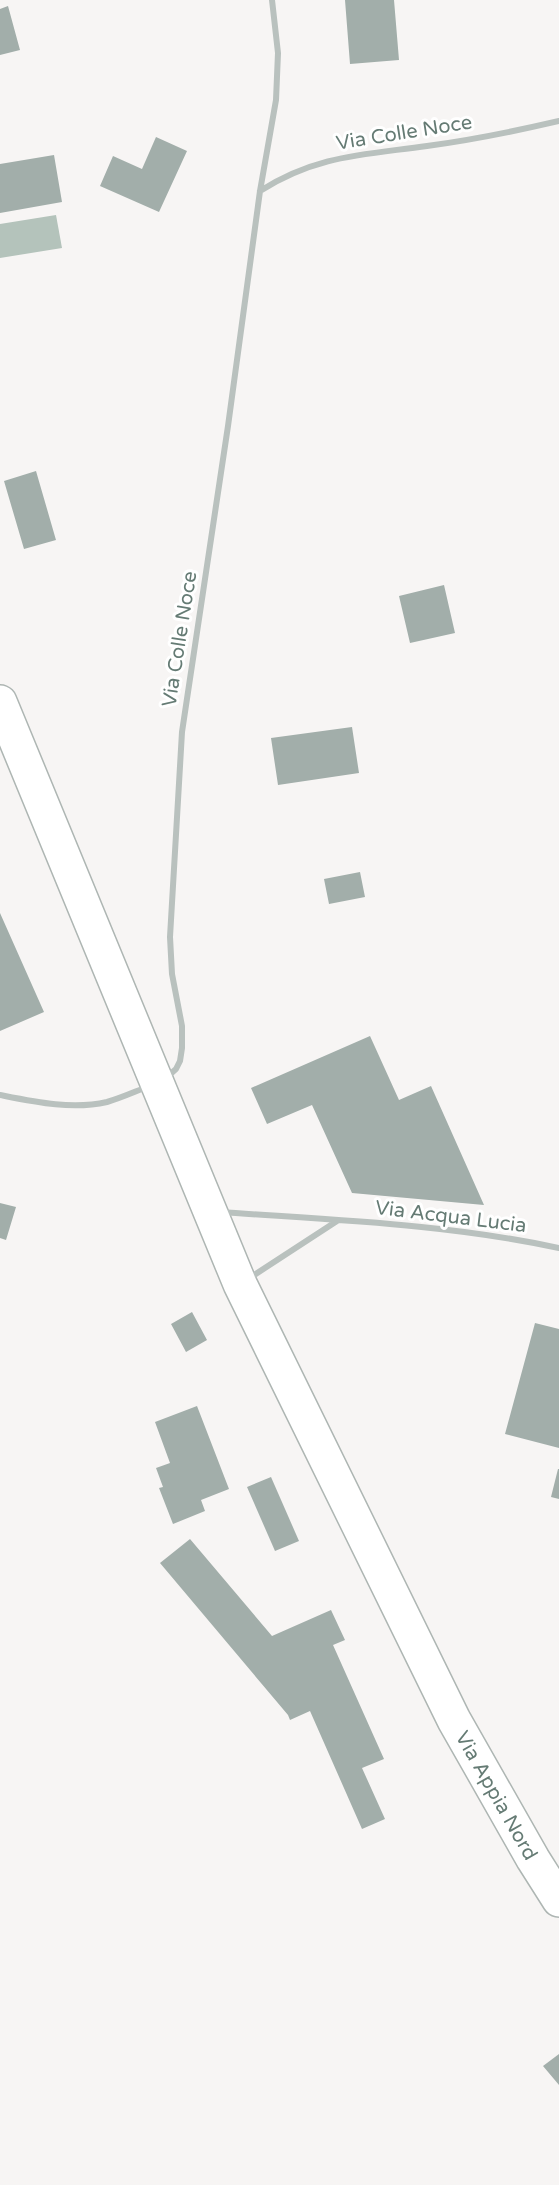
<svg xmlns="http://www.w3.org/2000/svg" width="559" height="2185" font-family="'Varela Round',sans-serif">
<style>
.water{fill:#b4c3bb}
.building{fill:#a2aeaa}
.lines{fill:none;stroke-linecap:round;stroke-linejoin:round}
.primary-casing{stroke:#aeb6b3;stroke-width:36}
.street{stroke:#b9c1be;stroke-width:6}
.primary{stroke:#fff;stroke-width:33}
.labels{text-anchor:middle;stroke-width:6;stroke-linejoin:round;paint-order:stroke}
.street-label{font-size:20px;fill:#657b74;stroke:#fff}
</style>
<rect width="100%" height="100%" fill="#f7f5f4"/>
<!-- water -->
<path class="water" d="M56,215L62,248L0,258V224Z"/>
<!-- building -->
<path class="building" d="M345,0H394L399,60L350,64Z
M8,6L20,50L0,55V9Z
M156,137L187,151L159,212L100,186L113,156L142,169Z
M54,155L62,202L0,213V164Z
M36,471L56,540L24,549L4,481Z
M444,585L455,633L410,643L399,596Z
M352,727L359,773L278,785L271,738Z
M360,872L365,897L329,904L324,879Z
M0,913L44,1012L0,1031Z
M370,1036L399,1100L431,1086L484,1205L352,1193L312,1105L267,1124L251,1088Z
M0,1203L16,1207L6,1240L0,1238Z
M192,1312L207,1340L186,1352L171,1324Z
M535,1323L559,1329V1448L505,1434Z
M197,1406L229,1489L201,1500L205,1511L173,1524L159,1488L163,1487L156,1468L170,1463L155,1422Z
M558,1469H559V1499L551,1497Z
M271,1477L299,1541L275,1551L247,1487Z
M190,1539L272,1636L331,1610L345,1640L333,1645L384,1759L362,1768L385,1819L362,1829L310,1711L290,1720L288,1715L160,1563Z
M559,2054V2085L543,2066Z"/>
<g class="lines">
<!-- primary casing -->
<g class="primary-casing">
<g id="primary">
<path id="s1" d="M0,702L240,1284L454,1720L533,1859L559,1900"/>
</g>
</g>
<!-- street -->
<path class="street" d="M260,191C317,155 363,155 427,146C472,140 516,131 559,121
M167,1077L176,1069L180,1061L182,1048V1026L172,974L170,937L182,732L228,426L260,191L276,100L278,53L272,0
M0,1095C35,1102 72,1110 107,1102C121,1098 134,1092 147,1087
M220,1212C333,1220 448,1224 559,1248
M248,1279L337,1221"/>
<!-- primary -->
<use href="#primary" class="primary"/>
</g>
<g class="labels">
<!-- street labels -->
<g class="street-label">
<text transform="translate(404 132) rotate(-9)" y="7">Via Colle Noce</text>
<text transform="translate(179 639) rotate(-81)" y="7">Via Colle Noce</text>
<text transform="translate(451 1216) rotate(7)" y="7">Via Acqua Lucia</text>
<text dy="7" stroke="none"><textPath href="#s1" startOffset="1202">Via Appia Nord</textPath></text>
</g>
</g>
</svg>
